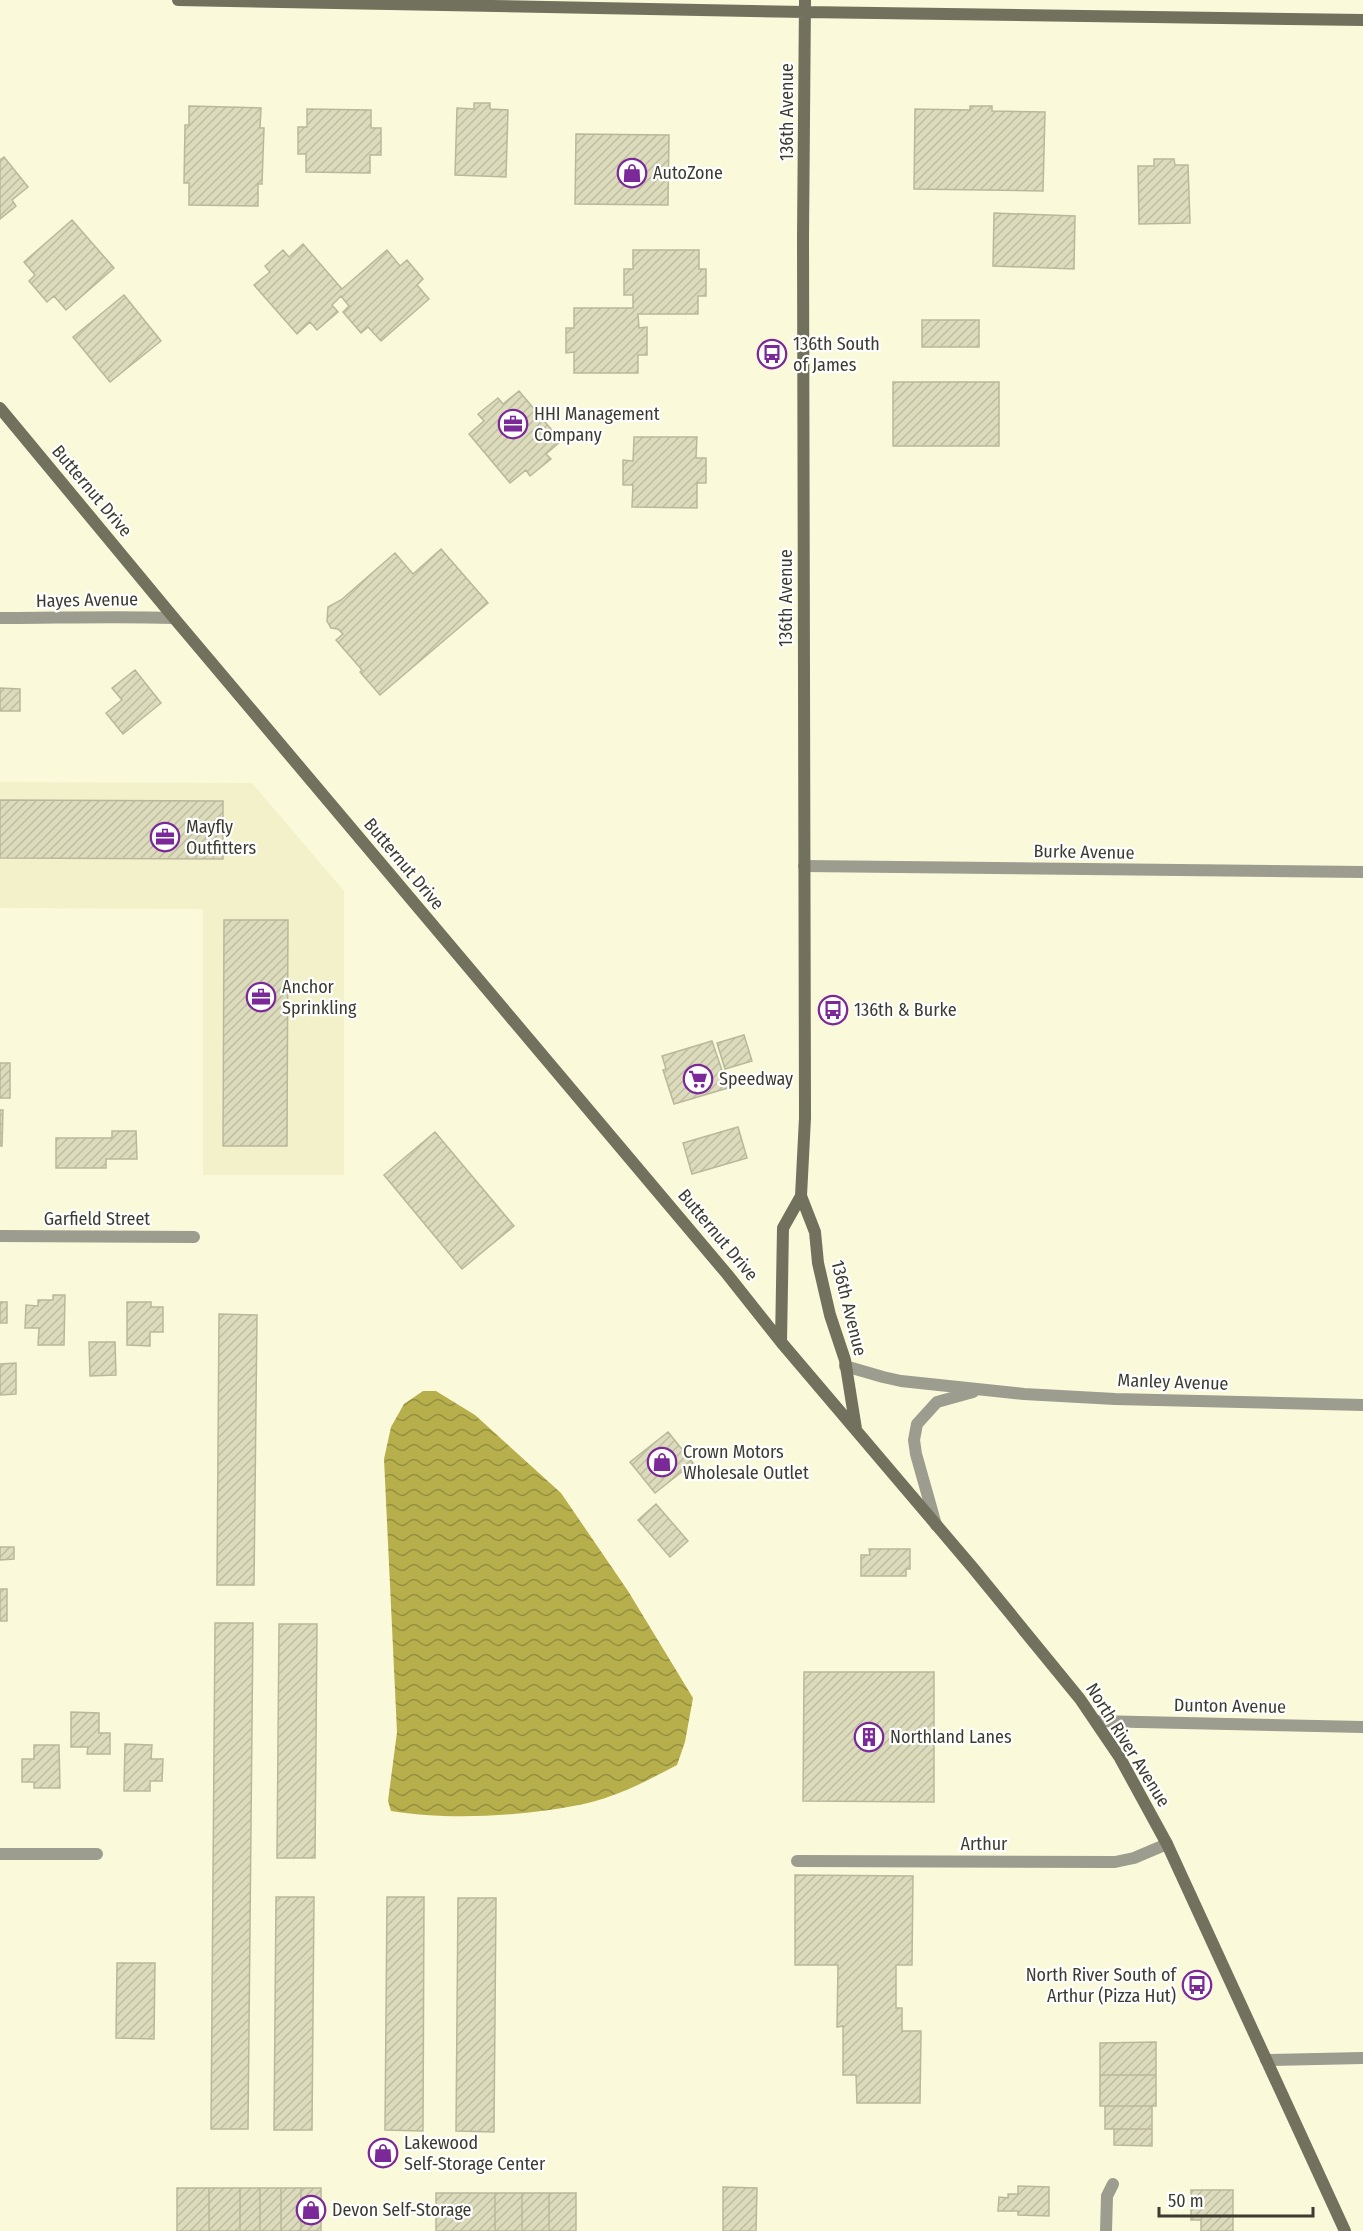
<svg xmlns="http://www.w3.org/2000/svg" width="1363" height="2231" font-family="'Fira Sans Condensed',sans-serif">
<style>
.built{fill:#f3f1ca}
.water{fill:url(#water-waves)}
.building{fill:url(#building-hatch);stroke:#bab89b;stroke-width:1.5}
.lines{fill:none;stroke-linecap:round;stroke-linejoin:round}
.street{stroke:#9c9c8f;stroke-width:12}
.secondary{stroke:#71715e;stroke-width:12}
.labels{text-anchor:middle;stroke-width:4.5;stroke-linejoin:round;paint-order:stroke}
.street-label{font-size:18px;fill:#3c3b2f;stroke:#fff}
.poi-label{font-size:18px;fill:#3c3b2f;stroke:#fff;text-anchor:start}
</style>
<defs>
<pattern id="water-waves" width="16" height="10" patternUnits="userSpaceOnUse" patternTransform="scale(1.5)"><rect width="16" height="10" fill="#b6af4c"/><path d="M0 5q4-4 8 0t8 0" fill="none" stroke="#959040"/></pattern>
<pattern id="building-hatch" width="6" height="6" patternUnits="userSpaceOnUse" patternTransform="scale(1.5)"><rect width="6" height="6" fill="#dcdbbc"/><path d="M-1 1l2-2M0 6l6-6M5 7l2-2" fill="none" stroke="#bebda2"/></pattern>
</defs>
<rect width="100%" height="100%" fill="#faf9da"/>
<!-- built -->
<path class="built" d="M0,782L252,783L344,891V1175H203V909L0,908Z"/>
<!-- water -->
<path class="water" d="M423,1391H436L475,1415L561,1493L628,1591L693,1698L685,1742L677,1765C649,1780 620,1795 588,1803C529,1816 451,1821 391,1811L388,1801L397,1732L384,1459L391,1427L404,1404Z"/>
<!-- building -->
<path class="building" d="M474,103H490V109L508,110L506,177L455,175L457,108L474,109Z
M189,106L261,108L260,128H264L262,184H258V206L189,205V183H184L185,125H189Z
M970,106H992V111L1045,112L1043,191L914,189L915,109L970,110Z
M307,109L371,110V128H381V155H370V173L306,172V154H298V127H307Z
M576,134L669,135L668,205L575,204Z
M4,157L28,187L12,200L16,206L0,219V160Z
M1154,159H1174L1175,165H1188L1190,223L1139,224L1138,166H1154Z
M994,213L1075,216L1074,269L993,266Z
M72,220L114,268L66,310L54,296L47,302L29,281L35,275L24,262Z
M303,244L342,289L387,250L400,266L407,260L423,279L417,285L429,299L381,341L368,327L361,333L343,312L349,306L341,296L332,305L338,312L317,330L310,322L297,334L254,285L270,272L265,266L283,250L289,257Z
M633,250H699V269H706V296H698V314H638L639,328L647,327V355H638V373H574V352L566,353V328H574V308H633V295H624V269H633Z
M124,295L161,341L110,382L73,337Z
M922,320H979V347H922Z
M893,382H999V446H893Z
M519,391L561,441L546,454L551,459L530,476L526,470L510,483L469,434L484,421L478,414L498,398L503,404Z
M634,437H697L696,458H706V483H697V508L632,507L633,485H623V460L633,461Z
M441,549L488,603L380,695L360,672L362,670L336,640L343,634L338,629L331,628L327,621L328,607L341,600L395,553L413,574Z
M135,670L161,703L123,734L106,713L122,700L112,688Z
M0,688L20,689V711H0Z
M0,800L223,801V859L0,858Z
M224,920H288L287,1146H223Z
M744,1035L752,1061L725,1069L717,1043Z
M712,1041L728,1088L674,1104L663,1070L666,1069L662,1056Z
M0,1063H10V1098H0Z
M0,1110H3L2,1146H0Z
M738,1127L747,1158L692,1174L683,1143Z
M112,1131H136L137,1159H106V1168H56V1138H112Z
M435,1132L514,1226L462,1269L384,1175Z
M53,1295H65L64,1345H38L39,1328H25L26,1305L38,1306V1300H53Z
M0,1302H7V1323H0Z
M127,1302H151V1307H163V1332H150V1346L127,1345Z
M219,1314L257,1315L254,1585H217Z
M89,1342H115L116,1375L90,1376Z
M16,1363V1394L0,1395V1364Z
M668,1432L693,1463L655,1493L630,1462Z
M656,1504L688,1541L670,1557L638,1520Z
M0,1547H14V1559L0,1560Z
M869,1549H910V1569H906V1576H861V1555H870Z
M0,1589H7V1621H0Z
M215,1623H253L248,2129H211Z
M279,1624H317L315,1858H277Z
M804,1672H934V1802L803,1801Z
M71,1712L99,1713V1733H110V1754H87L88,1747H71Z
M125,1744L152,1745L151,1759H163L162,1781H150V1791H124Z
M34,1745H59L60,1788H34V1782H22V1759H34Z
M795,1875L913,1876L912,1965H896V2008H902V2031H921L920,2103H857L856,2075H843V2026L837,2027L838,1965H795Z
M276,1897H314L312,2130H274Z
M387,1897H424L423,2131L385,2130Z
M458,1898H496L494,2132L456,2131Z
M117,1963H155L154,2039L116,2038Z
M1156,2042V2075H1100V2043Z
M1100,2075H1156V2106H1100Z
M1105,2106H1152V2129H1105Z
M1114,2129H1152V2146L1114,2145Z
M1018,2186L1049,2187V2216L1018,2215V2211H998L999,2197L1008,2198V2194H1018Z
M723,2187L757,2188L756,2231H723Z
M177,2188H209V2231H177Z
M209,2188H240V2231H209Z
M240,2188H260V2231H240Z
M260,2188H281V2231H260Z
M281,2188H301V2231H281Z
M301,2188H321V2231H301Z
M1191,2190H1233V2231H1201V2220H1191Z
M436,2193H495V2231H436Z
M495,2193H522V2231H495Z
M522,2193H549V2231H522Z
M549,2193H576V2231H549Z"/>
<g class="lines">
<!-- street -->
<path class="street" d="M0,618C58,618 116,616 174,618
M804,866L1363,872
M0,1236L194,1237
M845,1366L883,1377L901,1381L1024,1394L1115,1399L1363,1405
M936,1525L916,1454L914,1440L917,1424L937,1402L973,1392
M1096,1721L1363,1727
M0,1854H97
M797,1861L1115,1862L1134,1858L1167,1844
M1266,2060L1363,2058
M1106,2231L1107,2196L1113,2184"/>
<!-- secondary -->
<path class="secondary" d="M178,0L805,12L1363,20
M805,0L803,238L805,1118L801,1196L815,1232L818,1263L830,1315L845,1360L856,1429
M0,408L174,618L727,1274L781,1342L973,1568L1080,1699L1120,1758L1167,1844L1345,2231
M781,1342L783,1228L801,1196"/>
</g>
<!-- icons -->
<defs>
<g id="shop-ring" transform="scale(1.5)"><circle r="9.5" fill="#fff" stroke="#7b2999" stroke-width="1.5"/><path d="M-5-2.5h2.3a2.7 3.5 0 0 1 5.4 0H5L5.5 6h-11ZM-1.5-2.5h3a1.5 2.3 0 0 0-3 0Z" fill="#7b2999"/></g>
<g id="bus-ring" transform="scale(1.5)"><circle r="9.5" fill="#fff" stroke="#7b2999" stroke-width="1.5"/><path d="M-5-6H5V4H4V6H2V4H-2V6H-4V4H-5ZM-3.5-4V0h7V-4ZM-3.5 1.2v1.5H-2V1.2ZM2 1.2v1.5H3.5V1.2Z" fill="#7b2999"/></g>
<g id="office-ring" transform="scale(1.5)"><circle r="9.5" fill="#fff" stroke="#7b2999" stroke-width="1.5"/><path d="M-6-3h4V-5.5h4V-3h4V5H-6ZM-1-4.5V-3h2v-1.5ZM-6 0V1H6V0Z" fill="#7b2999"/></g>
<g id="supermarket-ring" transform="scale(1.5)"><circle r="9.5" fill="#fff" stroke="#7b2999" stroke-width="1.5"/><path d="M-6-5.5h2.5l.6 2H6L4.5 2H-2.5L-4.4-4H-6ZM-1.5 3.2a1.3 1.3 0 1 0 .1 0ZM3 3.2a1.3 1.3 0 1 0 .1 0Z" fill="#7b2999"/></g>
<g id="building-ring" transform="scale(1.5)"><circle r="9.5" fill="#fff" stroke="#7b2999" stroke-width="1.5"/><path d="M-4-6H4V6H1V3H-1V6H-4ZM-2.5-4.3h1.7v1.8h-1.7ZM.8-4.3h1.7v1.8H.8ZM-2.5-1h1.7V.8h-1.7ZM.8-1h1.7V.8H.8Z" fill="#7b2999"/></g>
</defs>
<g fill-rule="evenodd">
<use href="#shop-ring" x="632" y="173"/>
<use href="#bus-ring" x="772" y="354"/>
<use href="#office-ring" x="513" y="424"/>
<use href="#office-ring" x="165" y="837"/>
<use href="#office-ring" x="261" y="997"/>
<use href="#bus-ring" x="833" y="1010"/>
<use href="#supermarket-ring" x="698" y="1079"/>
<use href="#shop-ring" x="662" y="1462"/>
<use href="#building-ring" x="869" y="1737"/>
<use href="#bus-ring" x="1197" y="1985"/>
<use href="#shop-ring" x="383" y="2153"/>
<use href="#shop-ring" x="311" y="2210"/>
</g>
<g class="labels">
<!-- street labels -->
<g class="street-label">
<text transform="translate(787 112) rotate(-90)" y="6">136th Avenue</text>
<text transform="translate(92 491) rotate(50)" y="6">Butternut Drive</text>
<text transform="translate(786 598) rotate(-90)" y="6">136th Avenue</text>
<text transform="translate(87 600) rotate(-1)" y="6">Hayes Avenue</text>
<text transform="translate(1084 852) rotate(1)" y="6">Burke Avenue</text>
<text transform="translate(404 864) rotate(50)" y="6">Butternut Drive</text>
<text x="97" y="1225">Garfield Street</text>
<text transform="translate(718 1235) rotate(50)" y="6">Butternut Drive</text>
<text transform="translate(849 1308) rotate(76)" y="6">136th Avenue</text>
<text transform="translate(1173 1382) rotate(2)" y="6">Manley Avenue</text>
<text transform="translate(1230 1706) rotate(1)" y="6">Dunton Avenue</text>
<text transform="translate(1128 1745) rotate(58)" y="6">North River Avenue</text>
<text x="984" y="1850">Arthur</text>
</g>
<!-- poi labels -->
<g class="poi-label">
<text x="653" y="179">AutoZone</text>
<text x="793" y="350">136th South<tspan x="793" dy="21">of James</tspan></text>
<text x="534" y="420">HHI Management<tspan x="534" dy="21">Company</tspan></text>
<text x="186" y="833">Mayfly<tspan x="186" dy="21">Outfitters</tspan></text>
<text x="282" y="993">Anchor<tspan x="282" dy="21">Sprinkling</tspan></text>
<text x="854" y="1016">136th &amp; Burke</text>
<text x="719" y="1085">Speedway</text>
<text x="683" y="1458">Crown Motors<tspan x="683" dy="21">Wholesale Outlet</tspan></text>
<text x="890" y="1743">Northland Lanes</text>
<text x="1176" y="1981" text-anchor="end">North River South of<tspan x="1176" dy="21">Arthur (Pizza Hut)</tspan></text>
<text x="404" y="2149">Lakewood<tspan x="404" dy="21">Self-Storage Center</tspan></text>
<text x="332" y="2216">Devon Self-Storage</text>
</g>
</g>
<!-- scale -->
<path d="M1159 2207v9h154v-9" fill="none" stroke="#3c3b2f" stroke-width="3"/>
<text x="1168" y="2207" font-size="18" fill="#3c3b2f" stroke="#ffffff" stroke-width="4.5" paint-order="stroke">50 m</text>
</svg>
